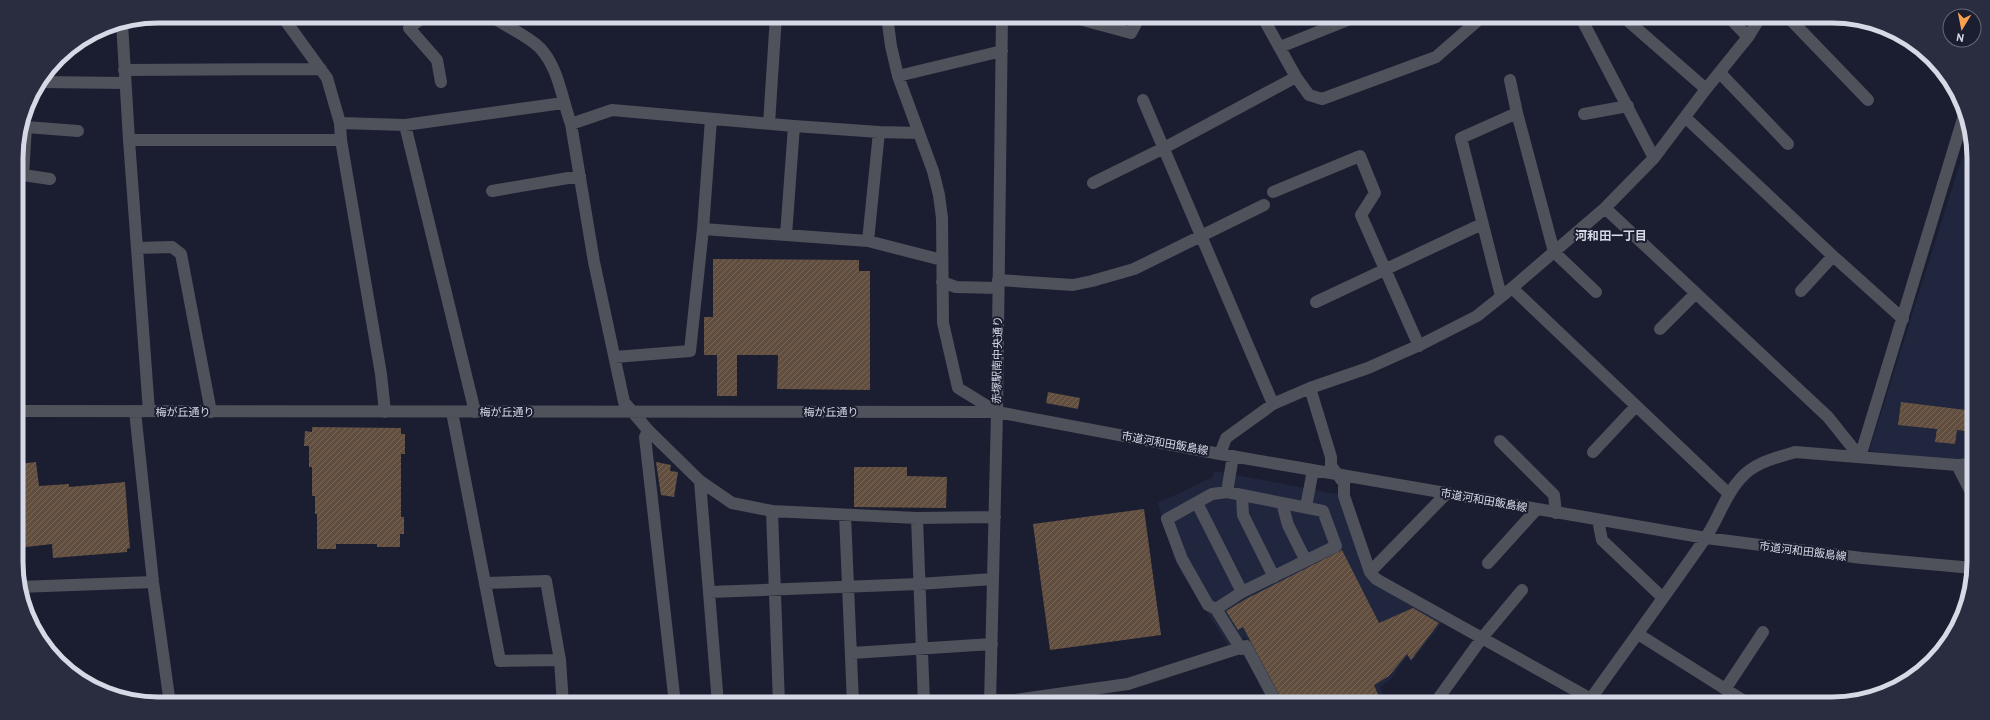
<svg xmlns="http://www.w3.org/2000/svg" width="1990" height="720" font-family="Overpass,'Noto Sans JP',sans-serif">
<style>
.built{fill:#20263e}
.garden{fill:#293051}
.building{fill:url(#building-hatch)}
.lines{fill:none;stroke-linecap:round;stroke-linejoin:round}
.minor{stroke:#4f515b;stroke-width:12}
.labels{text-anchor:middle;stroke-width:4;stroke-linejoin:round;paint-order:stroke}
.street-label{font-size:11px;fill:#d6dae6;stroke:#1a1e30}
.neighbourhood-label{font-size:12px;font-weight:bold;fill:#d6dae6;stroke:#1a1e30}
.rim{fill:none;stroke:#d6dae6;stroke-width:5}
</style>
<defs>
<pattern id="building-hatch" width="6" height="6" patternUnits="userSpaceOnUse"><rect width="6" height="6" fill="#614e3f"/><path d="M-1 1l2-2M0 6l6-6M5 7l2-2" fill="none" stroke="#77675b"/></pattern>
</defs>
<rect width="100%" height="100%" fill="#1a1e30"/>
<!-- built -->
<path class="built" d="M1962,157L1973,160L1974,459L1951,461L1869,451Z
M1214,471L1337,494L1369,580L1431,613L1442,623L1411,662L1407,656L1390,680L1380,687L1387,704H1280L1245,637L1229,647L1182,573L1174,559L1158,503L1213,477Z"/>
<!-- garden -->
<path class="garden" d="M1973,198V331L1965,330Z"/>
<!-- building -->
<path class="building" d="M713,259L859,260V271H870V390L777,389L778,355H737V396H717V355H704V317H713Z
M1048,392L1080,398L1078,409L1046,403Z
M1901,402L1974,411V432L1957,430L1955,444L1935,442L1937,429L1898,425Z
M312,427L401,428V434H405V454H401V517H404V534H400V547H377V544H336V549H317V514H315V496H312V467H309V446H304L305,431L312,432Z
M36,462L39,486L69,484V487L125,482L130,548L127,549V552L53,558L52,544L18,548V464Z
M656,462L671,465L670,471L678,472L674,497L661,495Z
M854,467H907V476L947,477L946,508L854,507Z
M1144,509L1161,635L1050,650L1033,524Z
M1342,550L1379,623L1413,608L1439,623L1411,660L1407,654L1389,676L1374,685L1382,704H1284L1243,627L1238,630L1226,611L1246,599Z"/>
<g class="lines">
<!-- minor -->
<path class="minor" d="M282,16L327,78L340,123L341,140L381,374L385,412
M425,16L409,28L437,60L441,82
M491,16C506,27 527,35 540,48C559,68 562,100 571,124L594,262L624,402L648,430L700,481L732,503L772,511L917,518L995,517
M887,16L891,46L898,76L933,171L939,195L942,218L943,323L958,388L997,412
M1068,16L1131,33L1140,16
M1262,16L1296,77L1309,95L1322,99L1436,57L1483,16
M1580,16L1654,158
M1625,16L1627,20L1706,89
M1728,16L1748,37
M1787,16L1868,100
M122,23L129,140L149,411
M1280,47L1358,16
M124,70L321,69
M1720,73L1788,144
M898,76L1002,51
M41,82L125,83
M1143,100L1273,404
M1517,113L1554,252L1596,292
M1584,114L1628,106
M1686,118L1833,256L1903,319
M340,123L405,125L563,103
M571,124L612,110L794,126L879,132L919,133
M769,124L776,16
M405,125L475,412
M22,127H26L23,175L50,179
M26,127L78,131
M129,140H341
M1093,183L1164,148L1296,77
M492,191L580,176
M1273,192L1360,156L1375,193L1361,215L1419,346
M1605,208L1828,417L1860,457
M703,229L868,241L942,260
M786,235L794,126
M868,241L879,132
M137,248L172,247L181,254L211,412
M998,280L1073,285L1092,281L1134,269L1264,205
M942,282L956,287L998,288
M1512,288L1729,494
M1801,291L1833,256
M1501,296L1461,138L1517,113L1510,80
M1316,302L1482,224
M1660,329L1696,293
M615,357L690,351L703,229L711,119
M1310,388L1331,457V466L1344,483V496L1370,572L1376,579L1591,699
M18,411L997,412L1220,454L1706,538L1862,558L1973,568
M135,411L153,582L170,704
M452,412L500,661L560,660L546,581L485,583
M648,430L645,437L675,704
M1500,441L1554,495L1556,513
M1593,452L1636,406
M1220,454L1226,438L1273,404L1310,388L1368,368L1424,343L1477,316L1512,288L1605,208L1654,158L1706,89L1748,37L1761,16
M1860,457L1965,112
M1957,465L1974,498
M700,481L718,704
M1227,492L1323,511L1336,546L1242,592L1216,609L1208,605L1182,559L1167,519L1212,494Z
M1227,492L1233,456
M1242,495L1243,515L1274,577
M1197,503L1242,592
M1282,503L1288,525L1306,561
M1306,507L1313,470
M772,511L779,704
M845,515L853,704
M917,518L924,704
M1598,520L1602,540L1663,598
M1488,563L1536,510
M1370,572L1447,493
M19,587L153,582
M709,592L919,584L993,579
M1216,609L1241,649
M1638,634L1749,704
M852,653L992,644
M560,660L563,704
M1726,688L1763,632
M990,700H1015L1128,684L1246,646L1277,704
M1435,703L1482,638L1522,590
M990,704L997,412L1002,16
M1587,704C1626,649 1666,595 1704,540C1718,521 1724,496 1741,478C1755,462 1776,458 1795,452L1957,465L1974,464"/>
</g>
<g class="labels">
<!-- street labels -->
<g class="street-label">
<text transform="translate(997 360) rotate(-89)" y="4">赤塚駅南中央通り</text>
<text x="183" y="416">梅が丘通り</text>
<text x="507" y="416">梅が丘通り</text>
<text x="831" y="416">梅が丘通り</text>
<text transform="translate(1165 443) rotate(10)" y="4">市道河和田飯島線</text>
<text transform="translate(1484 500) rotate(10)" y="4">市道河和田飯島線</text>
<text transform="translate(1803 551) rotate(7)" y="4">市道河和田飯島線</text>
</g>
<!-- neighbourhood labels -->
<g class="neighbourhood-label">
<text x="1611" y="240">河和田一丁目</text>
</g>
</g>
<!-- crop -->
<path d="M0 0H1990V720H0ZM158 23H1832A135 135 0 0 1 1967 158V562A135 135 0 0 1 1832 697H158A135 135 0 0 1 23 562V158A135 135 0 0 1 158 23Z" fill="#292d3f" fill-rule="evenodd"/>
<path class="rim" d="M158 23H1832A135 135 0 0 1 1967 158V562A135 135 0 0 1 1832 697H158A135 135 0 0 1 23 562V158A135 135 0 0 1 158 23Z"/>
<!-- north arrow -->
<g transform="translate(1962 28) rotate(190)"><circle r="19" fill="#1a1e30" stroke="#656979"/>
<path d="M0-3L7 15L0 10L-7 15Z" fill="#fa9f4f"/>
<text y="-6" font-size="11" font-weight="bold" text-anchor="middle" fill="#d6dae6">N</text>
</g>
</svg>
